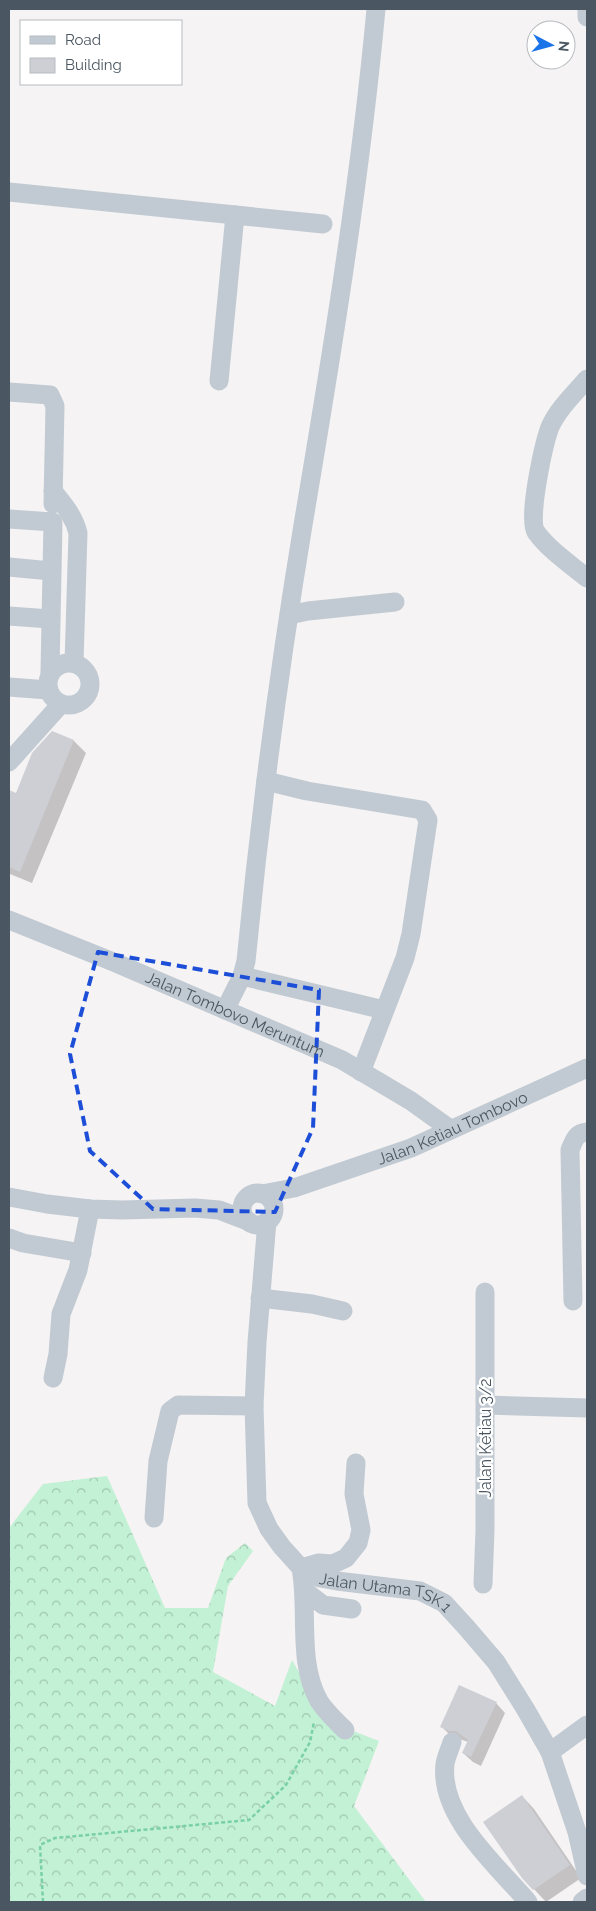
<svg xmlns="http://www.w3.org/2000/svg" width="596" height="1911" font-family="Raleway,sans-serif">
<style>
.forest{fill:url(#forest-crowns)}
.shadow{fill:#0003}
.building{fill:#cdcfd5}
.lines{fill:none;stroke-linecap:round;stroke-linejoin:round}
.path{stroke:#7ad0a6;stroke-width:2.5;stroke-dasharray:4 2.5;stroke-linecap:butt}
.minor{stroke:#c1cad2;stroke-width:19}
.marked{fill:none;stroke:#1d4ed8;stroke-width:4;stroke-dasharray:10 6;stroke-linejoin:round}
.labels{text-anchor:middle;stroke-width:4.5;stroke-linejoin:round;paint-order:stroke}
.street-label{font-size:16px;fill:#4a5661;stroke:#fff}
</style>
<defs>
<pattern id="forest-crowns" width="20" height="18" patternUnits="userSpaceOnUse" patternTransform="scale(1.25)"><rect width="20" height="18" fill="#c3f1d5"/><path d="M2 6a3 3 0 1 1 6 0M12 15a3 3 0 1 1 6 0" fill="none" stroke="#a0c6b0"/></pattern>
</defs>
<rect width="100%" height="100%" fill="#f5f3f3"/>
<!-- forest -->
<path class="forest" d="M107,1476L165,1608H208L226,1558L245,1543L253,1551L228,1586L213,1672L275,1706L292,1660L327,1721L379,1741L354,1806L426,1902H9V1528L43,1484Z"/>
<!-- shadow -->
<path class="shadow" d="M53,732L74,741L86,753L32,883L10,874L9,876V791L17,794Z
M496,1703L505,1713L481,1766L473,1762L463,1753L468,1742L451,1736L441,1726Z
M522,1796L534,1809L581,1878L546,1902L534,1889Z"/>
<!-- building -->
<path class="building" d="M52,731L74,740L20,872L9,867V790L16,793L32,753Z
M459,1685L497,1702L471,1757L462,1753L468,1740L456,1731H449L440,1727Z
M522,1795L570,1865L533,1890L522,1878L483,1822Z"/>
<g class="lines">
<!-- path -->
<path class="path" d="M43,1902L40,1845L55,1838L249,1820L286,1785L310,1742L314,1722"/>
<!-- minor -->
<g class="minor">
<path d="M587,9V17"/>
<path d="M9,192L323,224"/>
<path d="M587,379C574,394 558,409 550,427C544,443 527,519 536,532C549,550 570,564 587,578"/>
<path d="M219,381L235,215"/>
<path d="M9,392L50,395L55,406L53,504"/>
<path d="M53,491C64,505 74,516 78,533L74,663"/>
<path d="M9,519L53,522L50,672"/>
<path d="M9,567L51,571"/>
<path d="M289,615L308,611L395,602"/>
<path d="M9,616L50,619"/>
<circle cx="69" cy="684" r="21"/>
<path d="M9,687L48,690"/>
<path d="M9,762L61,704"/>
<path d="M266,781L307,791L422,810L428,820L411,934L405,958L361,1072"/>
<path id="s1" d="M9,920L116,963L342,1060L411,1101L450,1129"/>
<path d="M242,976L384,1010"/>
<path d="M225,1010L242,976L246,961C260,815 279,670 303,525C332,353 360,182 376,9"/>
<circle cx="258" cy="1209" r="16"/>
<path id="s2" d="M262,1194L294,1188L411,1148L587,1068"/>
<path d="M9,1197L47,1204L90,1209L122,1210L195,1208L219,1210L248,1221"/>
<path id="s3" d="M267,1221L257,1342L254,1406L257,1503L269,1529L282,1547L301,1568L309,1573L320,1578L337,1581L420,1591L444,1603L466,1627L496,1662L526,1710L550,1752L577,1832L587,1876"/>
<path d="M9,1238L23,1243L82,1253"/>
<path d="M260,1298L312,1304L343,1311"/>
<path d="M573,1301L570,1150C574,1140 576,1133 587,1132"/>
<path d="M53,1378L58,1354L61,1314L78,1270L90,1209"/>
<path d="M486,1405L587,1408"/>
<path d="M154,1518L158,1461L170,1411L178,1405L254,1406"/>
<path d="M483,1584L485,1530V1292"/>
<path d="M305,1591L323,1605L352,1609"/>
<path d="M345,1730C336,1721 326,1712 319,1701C297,1662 309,1611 301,1568L318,1563L333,1564L346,1558L358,1543L361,1530L354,1494L356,1463"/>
<path d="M452,1742C450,1749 446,1757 445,1764C439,1817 497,1865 528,1902"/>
<path d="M550,1752L587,1725"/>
<path d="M582,1902L587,1898"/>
</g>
</g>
<!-- marked area -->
<path class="marked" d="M98,952L319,990L313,1128L275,1212L153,1209L90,1151L70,1054Z"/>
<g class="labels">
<!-- street labels -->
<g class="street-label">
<text dy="6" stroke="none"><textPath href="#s1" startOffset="245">Jalan Tombovo Meruntum</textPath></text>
<text dy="6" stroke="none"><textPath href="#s2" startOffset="202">Jalan Ketiau Tombovo</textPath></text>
<text transform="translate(485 1438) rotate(-90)" y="6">Jalan Ketiau 3/2</text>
<text dy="6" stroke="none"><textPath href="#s3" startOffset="451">Jalan Utama TSK 1</textPath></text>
</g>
</g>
<!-- border -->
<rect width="596" height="1911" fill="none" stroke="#4a5661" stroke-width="20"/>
<!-- legend -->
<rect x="20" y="20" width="162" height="65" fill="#ffffff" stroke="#b7bbc0"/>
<rect x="30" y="36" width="25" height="8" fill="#c1cad2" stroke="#b7bbc0"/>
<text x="65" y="45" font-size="15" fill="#4a5661">Road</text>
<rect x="30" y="58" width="25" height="15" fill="#cdcfd5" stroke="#b7bbc0"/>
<text x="65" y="70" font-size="15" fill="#4a5661">Building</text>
<!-- north arrow -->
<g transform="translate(551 45) rotate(96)"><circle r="24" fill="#ffffff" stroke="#b7bbc0"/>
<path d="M0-4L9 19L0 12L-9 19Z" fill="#1a73e8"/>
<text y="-8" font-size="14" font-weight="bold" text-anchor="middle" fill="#4a5661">N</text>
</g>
</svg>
